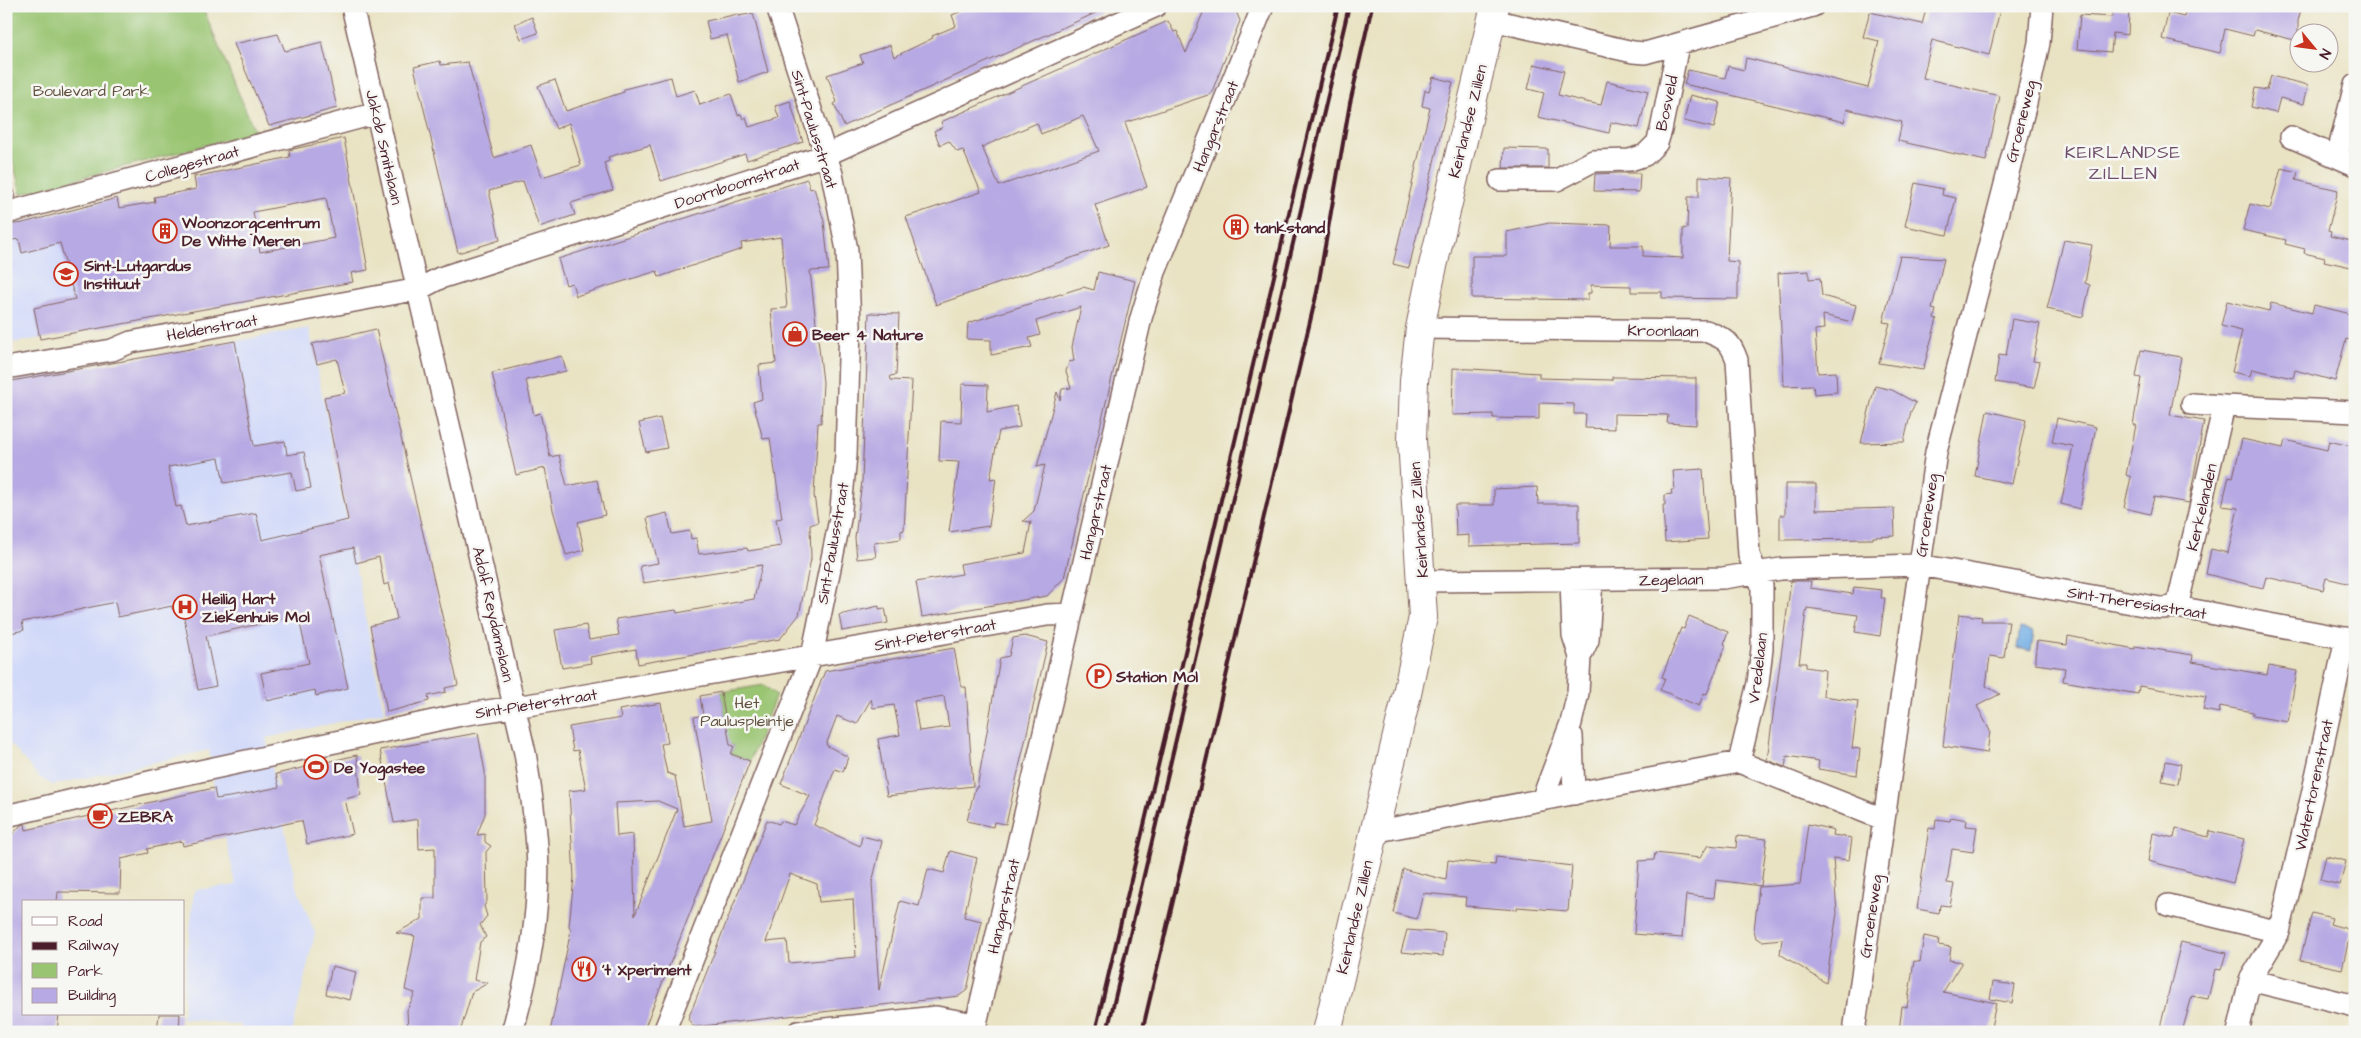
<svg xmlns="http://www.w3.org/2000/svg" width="2361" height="1038" font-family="'Architects Daughter',sans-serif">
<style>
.built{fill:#d1d9f9}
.green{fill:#99c471;stroke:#72724e}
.water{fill:#72aee4;stroke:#5e6688}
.building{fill:#b7a9e3;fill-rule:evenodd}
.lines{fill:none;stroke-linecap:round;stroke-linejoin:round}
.minor-casing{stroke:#826460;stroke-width:24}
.primary-casing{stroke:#826460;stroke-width:30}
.minor{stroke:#fff;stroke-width:21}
.primary{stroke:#fff;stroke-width:28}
.rail{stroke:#4a1f2b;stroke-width:4}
.labels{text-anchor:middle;stroke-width:5;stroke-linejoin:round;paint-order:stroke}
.park-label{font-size:16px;fill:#625140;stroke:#f6f6f2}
.street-label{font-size:16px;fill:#4a1f2b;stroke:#f6f6f2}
.poi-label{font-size:16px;font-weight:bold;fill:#4a1f2b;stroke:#f6f6f2;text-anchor:start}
.neighbourhood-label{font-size:18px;letter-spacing:1px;fill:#704f6b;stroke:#f6f6f2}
</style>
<rect width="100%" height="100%" fill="#f6f6f2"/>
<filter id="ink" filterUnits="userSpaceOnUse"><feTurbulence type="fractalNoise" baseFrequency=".02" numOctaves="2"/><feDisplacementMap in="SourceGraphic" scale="10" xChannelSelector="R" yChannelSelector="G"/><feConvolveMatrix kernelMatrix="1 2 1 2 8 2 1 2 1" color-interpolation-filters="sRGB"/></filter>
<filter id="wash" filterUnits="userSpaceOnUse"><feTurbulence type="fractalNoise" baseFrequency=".0096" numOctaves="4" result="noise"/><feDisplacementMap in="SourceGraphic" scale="20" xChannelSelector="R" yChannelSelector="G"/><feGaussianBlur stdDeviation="1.12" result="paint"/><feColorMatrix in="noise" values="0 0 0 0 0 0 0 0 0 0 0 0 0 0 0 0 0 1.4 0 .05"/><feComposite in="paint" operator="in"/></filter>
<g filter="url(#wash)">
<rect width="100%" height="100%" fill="#e9e3c3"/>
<!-- built -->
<path class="built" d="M107,200L139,321L6,344V226Z
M309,328L384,712L266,738L296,885L315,933L292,1032H241V1025L181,1018L182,1014H184V992L194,890L236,885L214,788L209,750L53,785L40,778L6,739V382Z"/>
<!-- green -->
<path class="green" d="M6,6H202L255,132L21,194L6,134Z
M764,685L776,695L750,761L731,754L734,746L722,741L727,724L721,692Z"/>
<!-- water -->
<path class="water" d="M2020,628L2034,631L2031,651L2017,648Z"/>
<g id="blocks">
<!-- building -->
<path class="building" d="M974,6H1111L844,126L834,104L837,102L827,75L863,63L860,55L890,45L894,57L933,38L932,36L956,26L952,15Z
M1206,6H1234L1240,21L1211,94L1125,123L1147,187L1095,205L1109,245L936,305L906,217L981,192L963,150L957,152L949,141L940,145L934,131L943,127L941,122L1168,21L1174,32L1177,31L1186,53ZM1083,116L1099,151L999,186L982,147L1037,123L1041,134Z
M1927,6H2001L1989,55L1932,40L1923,78L2000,96L1986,161L1898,141L1902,122L1847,109L1844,122L1684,84L1688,70L1725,78L1728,66L1744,70L1746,58L1868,88L1879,41L1863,37L1870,12L1922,24Z
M2186,6H2302L2298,21V41L2255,30L2253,36L2225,29L2220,53L2162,39L2168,13L2184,17Z
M2113,8L2129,10L2128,35L2113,33L2111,52L2077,49L2080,15L2112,17Z
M753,13L768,72L739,82L727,35L710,39L706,21L738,14L739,16Z
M532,17L538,33L521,39L515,24Z
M278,34L285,51L322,42L337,108L269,126L234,44Z
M440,61L441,65L468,62L494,158L531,145L542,177L581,165L569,123L556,129L538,86L555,80L566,111L624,92V89L671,77L676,96L695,90L700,105L731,94L738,115L741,114L743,119L746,117L749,127L779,118L775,106L790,101L803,142L747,160L745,154L661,181L650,145L608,157L609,161L604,163L613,190L571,203L575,215L539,227L523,181L489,191L500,240L458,253L414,67Z
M1534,64L1564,71L1558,95L1586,102L1601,105L1607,81L1648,91L1639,128L1611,122L1609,133L1538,117L1544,93L1528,89Z
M2271,76L2308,85L2304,104L2280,98L2276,113L2251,107L2255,88L2267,90Z
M1433,77L1453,82L1409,268L1393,264L1430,108L1422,106L1425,90L1429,91Z
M1690,95L1720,102L1714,128L1684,121Z
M344,138L368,270L351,273L353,282L40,339L34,308L75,299L60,243L22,253L19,239L6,241V225L23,223L117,198L119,208L155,202L154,197L196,189L194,177L290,157L289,150ZM326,198L334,238L260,252L253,212Z
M1504,148L1548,149V168H1503Z
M2281,168L2298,172L2296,180L2338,190L2328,231L2331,232L2330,236L2351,241L2350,244L2355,246V268L2324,261L2325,258L2304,253L2305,249L2285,244L2286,240L2243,230L2250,204L2270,209Z
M1619,173H1640L1639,192L1594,191L1595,174Z
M1699,176L1731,178L1727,261L1738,262V299L1662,298V292H1631V286L1591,285V293H1588V300L1472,298V256H1507V232L1549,223L1611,225L1610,246H1643V256L1683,258V228L1687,229L1688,197H1699Z
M807,179L810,189L814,188L824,221L829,270L810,271L823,382L821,423H818L814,495L818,522L810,525L811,559L799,615L780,639L638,664L636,649L590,657L591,663L562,668L555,630L586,625L589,640L619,635L616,619L676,610L677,613L754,599L762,565L643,583L640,566L658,563L647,518L667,513L672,534L690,531L691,539L696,538L699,554L747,548L748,551L781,546L776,519L782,518L770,438L763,439L753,402L762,399L759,365L776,363L771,309L787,308L781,237L741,243L742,249L659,277L657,271L576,296L572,283L566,285L558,259Z
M11,180L16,197L6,200V181Z
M1915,183L1943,189L1942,195L1956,198L1947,235L1905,226Z
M2064,240L2092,245L2085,283L2090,285L2083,317L2047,309Z
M1900,256L1944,259L1932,309L1936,310L1934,318L1937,319L1923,370L1879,363L1890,323L1883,322Z
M1809,271V279L1820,278L1822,296L1856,305L1852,322L1823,315L1824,329L1815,330L1818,373L1836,372L1837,392L1814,394L1813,385L1784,386L1778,273Z
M1098,272L1135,281L1064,578L1047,596L922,617L916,582L962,574L960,564L1025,553L1031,522L1023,521L1034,511L1045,465L1037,467L1057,392L1060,400L1062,389L1071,388L1066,371L1069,362L1074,361L1072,347L1081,307L1036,321L1040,335L1029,338L1032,347L991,355V340L967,339L968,323L1083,287L1094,290Z
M2227,301L2269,311L2271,303L2312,313L2314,305L2355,315V333L2351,332L2349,340L2346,339L2335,381L2295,370L2293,378L2252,369L2250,376L2232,372L2242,331L2221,326Z
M869,313L899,314L896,375L890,376L891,380L912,381L904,530L901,531V539L874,543L876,557L857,559L855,538L862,481Z
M2012,319L2040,324L2033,361L2040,362L2034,388L1995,382L1999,355L2006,356Z
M376,329L458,685L445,688L446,692L428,696L429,701L387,712L370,626L397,619L389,583L384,585L379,557L356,563L353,548L319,555L348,688L316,696L315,690L267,701L261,673L309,663L298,615L206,636L216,686L198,690L182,607L172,609V606L118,617L115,602L22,622L24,630L6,634V382L235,341L254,446L285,441L287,455L304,452L311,488L296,491L292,472L224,483L219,458L168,467L176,507L181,506L186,526L256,513L262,540L348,520L324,397L345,393L337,359L317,364L312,344Z
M2141,350L2181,357L2170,415L2204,421L2189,503L2154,497L2150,514L2124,508L2131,477L2126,475L2136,425H2133L2141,378L2136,377Z
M562,356L566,371L526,380L534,415L540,413L550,457L559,455L567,486L597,480L605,515L578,522L584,550L566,555L553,510L545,468L516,475L492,373Z
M1453,368L1539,373V378L1612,380V377L1696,378V425L1667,423L1668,415L1614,414V429L1585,428L1586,414H1574V404L1539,403V419L1493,418V414L1452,415Z
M962,384L988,385L987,412L1016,406L1020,427L999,431L990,479L996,478L989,526L949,532L959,462L939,461L941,421L961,422Z
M1875,386L1892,390L1916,403L1911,411L1904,442L1861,443Z
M1987,411L2026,420L2012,484L1975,476Z
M660,418L667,448L646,452L639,423Z
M2057,418L2096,427L2080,509L2061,504L2073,446L2052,442Z
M2242,439L2283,448L2285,440L2327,450L2329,441L2355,447V585L2326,578L2323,590L2266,577L2263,588L2206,574L2211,549L2228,553L2238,508L2222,506L2229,476L2233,477Z
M1703,469L1708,539L1665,542L1663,505H1665V495L1672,494L1671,490H1675L1673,471Z
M1785,484H1816V510L1894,508L1895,536L1873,537V539L1780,540V515H1785Z
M1537,487L1538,504H1579V543L1469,546V535L1456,536L1455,505H1494V489Z
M1791,581H1811L1810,588L1853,594L1854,587L1882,590L1881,598H1885L1880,636L1855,632L1858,615L1807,608L1805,619L1799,663H1806V667L1825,670L1823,696L1858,701L1852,748L1860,749L1857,775L1818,769L1819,761L1787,756L1785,767L1767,760Z
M879,606V609L885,608L888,623L842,631L839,615Z
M1959,614L1982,617L1981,621H2009L2004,658L1990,656L1986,686L2000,694L1977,706L1990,731L1987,753L1943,746Z
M1689,616L1728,632L1724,644L1726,645L1707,694L1704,693L1699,706L1660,690L1665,678L1662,677L1681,628L1684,629Z
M1025,636L1048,642L1006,824L994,822L993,827L967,821L975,788H977L1000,658L1009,656L1013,638Z
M2068,636L2135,649V646L2193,655L2192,662L2267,675L2269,666L2297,671L2288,722L2253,716V712L2220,706L2219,713L2203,710L2206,697L2139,686L2138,694L2063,681L2065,668L2035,664V657L2037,641L2067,645Z
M954,648L961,687H966L973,786L887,796L878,739L900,735L894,705L873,708L871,699L857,724L837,716L826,745L848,757L843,772L835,769L814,825L860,846L862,836L882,841L872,883L879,990L900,901L919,906L928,869L944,873L950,851L977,858L964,917L982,921L967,990L959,996L694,1027L688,1019L767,820L779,824L781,821L794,825L810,796L781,784L825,671ZM944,696L949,727L919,731L914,701ZM790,874L817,884L819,902L853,899L856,957L789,963L787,940L766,942Z
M721,692L730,745L734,746L731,754L750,761L643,1032H550L571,930L569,926L574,877L569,791L586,789L578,750L573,751L569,727L621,718L619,710L661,703L668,743L661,744L667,773L675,776L684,826L712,821L694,717L703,715L700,696ZM658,801L677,809L635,915L633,834L617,836L615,803Z
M478,733L485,772V814L477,835L485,834V842L491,846L486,852L487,901L484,906L487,916L480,925L486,937L480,942L474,980L488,983L472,992L460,1032H408L407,1010L415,993L405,990L415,936L396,933L422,919V898H435V848L419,849L418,819L394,823L380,750Z
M357,755L361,795L345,799L353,834L307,844L302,821H299L183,846L182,841L147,849L148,853L121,859L120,893L58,892L57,902H24V1014H59L57,1032H6V841L21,825L25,824L26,830L214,788L216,799L236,796L279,787L276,774Z
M2166,761L2181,764L2178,784L2162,781Z
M1951,817L1967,820L1966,826L1977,827L1973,852L1952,849L1947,883L1954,884L1950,906L1940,905L1939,913L1917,909L1929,828L1935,829L1936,819L1950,821Z
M1808,824L1834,830L1833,835L1852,838L1849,860L1833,858L1837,913L1826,983L1780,954L1782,939L1762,941L1756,938L1754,930L1759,887L1800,884Z
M2176,828L2208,837L2210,831L2244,839L2233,883L2148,861L2153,833L2174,838Z
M1737,836L1767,839L1761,886L1716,880L1714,898L1686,895L1682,938L1634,934L1639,861L1654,860L1655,853L1700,858L1708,845L1736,848Z
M2326,856L2346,861L2340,885L2320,880Z
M1496,857L1572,866L1568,911L1517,907V910L1465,906L1466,897L1423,893L1417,919L1393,913L1403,869L1446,880L1448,860L1495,865Z
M2312,913L2332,918L2330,924L2351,930L2342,969L2300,960Z
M1407,930L1445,933L1443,956L1401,952Z
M1924,936L1939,939L1938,945L1951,947L1949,960L1962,962L1943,992L1996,1003L1990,1032H1899L1902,1006L1907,1007L1914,961L1920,962Z
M2181,942L2226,953L2221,970L2215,969L2208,999L2192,996L2182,1032H2159Z
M332,966L356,972L350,1000L326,994Z
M1993,982L2015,985L2012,1003L1990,999Z
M159,1014H180L179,1032L157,1031Z"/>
</g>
</g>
<g filter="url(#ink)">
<use href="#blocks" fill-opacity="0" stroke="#826460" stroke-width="1"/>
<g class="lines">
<!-- minor casing -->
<g class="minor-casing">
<path id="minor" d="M352,6L525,753C530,784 535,816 537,847C541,907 529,975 512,1032
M1492,20L1633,52L1645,53L1813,6
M2291,137L2355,165
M2337,157L2355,85
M1500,180H1557L1593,161L1630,160L1645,155L1657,143L1661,130L1678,45
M6,213L377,113
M1420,328L1706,331C1725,339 1730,340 1737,360L1749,555L1762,586V649L1758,683L1739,762
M6,368L112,350L131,342L419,289L440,278L826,155L1156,6
M2192,404L2224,406
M1422,581L1723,578L1781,569L1919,565L2160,608L2177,607L2355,640
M2177,607L2224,406L2355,412
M1580,657L1588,640L1592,580
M1572,736L1574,794
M1542,800L1571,723L1578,693L1580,657L1573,635L1571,580
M6,816L158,780L461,715L540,703L1047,615L1071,614
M1373,832L1739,762L1883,819
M2168,905L2279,932
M2250,980L2355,1006
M664,1032L812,656L840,519L846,455L848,391L850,326L847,250L832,174L777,6
M798,1032L936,1017L975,1024
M974,1032L1141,318L1155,272L1263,6
M1854,1032L1936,452L2026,103L2039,43L2042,6
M2238,1032L2250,980L2279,932L2312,795L2346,638"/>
</g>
<!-- primary casing -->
<g class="primary-casing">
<path id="primary" d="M1327,1032L1407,694L1423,617L1412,440L1414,381L1420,328L1432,270L1495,6"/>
</g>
<!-- minor -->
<use href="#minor" class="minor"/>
<!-- primary -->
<use href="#primary" class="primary"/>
<!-- rail -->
<path class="rail" d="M1095,1032L1338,6
M1107,1032L1349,6
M1142,1032L1317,292L1350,103L1372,6"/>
</g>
</g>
<!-- icons -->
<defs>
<g id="building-ring" transform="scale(1.25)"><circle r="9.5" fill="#f6f6f2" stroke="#c8321e" stroke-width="1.5"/><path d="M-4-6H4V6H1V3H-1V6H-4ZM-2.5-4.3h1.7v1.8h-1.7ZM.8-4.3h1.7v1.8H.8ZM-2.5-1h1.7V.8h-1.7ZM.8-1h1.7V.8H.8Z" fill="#c8321e"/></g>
<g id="school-ring" transform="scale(1.25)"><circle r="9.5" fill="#f6f6f2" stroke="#c8321e" stroke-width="1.5"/><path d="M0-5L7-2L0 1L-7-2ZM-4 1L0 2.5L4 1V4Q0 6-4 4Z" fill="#c8321e"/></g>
<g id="shop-ring" transform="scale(1.25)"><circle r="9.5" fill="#f6f6f2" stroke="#c8321e" stroke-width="1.5"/><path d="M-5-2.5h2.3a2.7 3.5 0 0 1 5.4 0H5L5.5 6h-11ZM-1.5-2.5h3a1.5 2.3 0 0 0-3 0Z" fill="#c8321e"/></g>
<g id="hospital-ring" transform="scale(1.25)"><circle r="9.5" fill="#f6f6f2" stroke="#c8321e" stroke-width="1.5"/><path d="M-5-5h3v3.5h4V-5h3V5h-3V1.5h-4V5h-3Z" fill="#c8321e"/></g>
<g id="parking-ring" transform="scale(1.25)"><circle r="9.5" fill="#f6f6f2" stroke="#c8321e" stroke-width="1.5"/><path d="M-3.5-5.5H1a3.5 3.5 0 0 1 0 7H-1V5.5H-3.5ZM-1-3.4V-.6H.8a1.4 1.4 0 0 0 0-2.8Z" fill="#c8321e"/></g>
<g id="stadium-ring" transform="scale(1.25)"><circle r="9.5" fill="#f6f6f2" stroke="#c8321e" stroke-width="1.5"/><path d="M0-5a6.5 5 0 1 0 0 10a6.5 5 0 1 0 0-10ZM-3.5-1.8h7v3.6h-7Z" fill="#c8321e"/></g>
<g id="cafe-ring" transform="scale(1.25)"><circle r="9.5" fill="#f6f6f2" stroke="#c8321e" stroke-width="1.5"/><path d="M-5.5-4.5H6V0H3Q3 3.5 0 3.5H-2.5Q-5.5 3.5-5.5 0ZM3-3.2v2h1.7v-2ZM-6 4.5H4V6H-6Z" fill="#c8321e"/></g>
<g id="restaurant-ring" transform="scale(1.25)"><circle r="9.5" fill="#f6f6f2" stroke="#c8321e" stroke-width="1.5"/><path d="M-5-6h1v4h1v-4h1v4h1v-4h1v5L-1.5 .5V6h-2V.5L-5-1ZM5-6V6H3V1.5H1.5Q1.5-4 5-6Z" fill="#c8321e"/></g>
</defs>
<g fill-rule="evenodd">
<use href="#building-ring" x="1236" y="227"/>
<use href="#building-ring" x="165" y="231"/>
<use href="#school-ring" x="66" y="274"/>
<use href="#shop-ring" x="795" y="334"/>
<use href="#hospital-ring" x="185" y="607"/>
<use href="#parking-ring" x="1099" y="676"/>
<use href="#stadium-ring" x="316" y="767"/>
<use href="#cafe-ring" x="100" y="816"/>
<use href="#restaurant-ring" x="584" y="969"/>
</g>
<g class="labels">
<!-- park labels -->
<g class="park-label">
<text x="91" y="96">Boulevard Park</text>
<text x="747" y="708">Het<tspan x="747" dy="18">Pauluspleintje</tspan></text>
</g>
<!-- street labels -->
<g class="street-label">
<text transform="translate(1666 103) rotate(-78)" y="6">Bosveld</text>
<text transform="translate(1467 121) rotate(-76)" y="6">Keirlandse Zillen</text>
<text transform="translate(2020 121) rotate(-76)" y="6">Groeneweg</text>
<text transform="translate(1215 126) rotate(-68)" y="6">Hangarstraat</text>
<text transform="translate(815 129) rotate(73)" y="6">Sint-Paulusstraat</text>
<text transform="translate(385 147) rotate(77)" y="6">Jakob Smitslaan</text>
<text transform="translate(192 163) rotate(-16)" y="6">Collegestraat</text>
<text transform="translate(737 183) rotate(-18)" y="6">Doornboomstraat</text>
<text transform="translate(212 327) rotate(-10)" y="6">Heldenstraat</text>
<text transform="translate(1663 330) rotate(1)" y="6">Kroonlaan</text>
<text transform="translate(2201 507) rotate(-77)" y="6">Kerkelanden</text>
<text transform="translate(1095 512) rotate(-77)" y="6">Hangarstraat</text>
<text transform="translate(1926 515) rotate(-82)" y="6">Groeneweg</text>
<text transform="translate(1418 520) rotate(-94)" y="6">Keirlandse Zillen</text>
<text transform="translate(832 543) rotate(-80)" y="6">Sint-Paulusstraat</text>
<text transform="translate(1671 579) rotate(-1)" y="6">Zegelaan</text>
<text transform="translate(2137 602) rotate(9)" y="6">Sint-Theresiastraat</text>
<text transform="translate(494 614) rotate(77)" y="6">Adolf Reydamslaan</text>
<text transform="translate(935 634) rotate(-10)" y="6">Sint-Pieterstraat</text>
<text transform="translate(1757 668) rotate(-83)" y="6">Vredelaan</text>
<text transform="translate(536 703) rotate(-9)" y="6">Sint-Pieterstraat</text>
<text transform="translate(2313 785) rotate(-78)" y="6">Watertorenstraat</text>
<text transform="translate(1003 906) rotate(-77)" y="6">Hangarstraat</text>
<text transform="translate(1870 916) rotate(-82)" y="6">Groeneweg</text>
<text transform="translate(1354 917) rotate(-77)" y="6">Keirlandse Zillen</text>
</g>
<!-- poi labels -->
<g class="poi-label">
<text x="182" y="228">Woonzorgcentrum<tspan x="182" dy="18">De Witte Meren</tspan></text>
<text x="1254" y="233">tankstand</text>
<text x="84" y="271">Sint-Lutgardus<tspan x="84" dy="18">Instituut</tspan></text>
<text x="812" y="340">Beer 4 Nature</text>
<text x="202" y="604">Heilig Hart<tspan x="202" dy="18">Ziekenhuis Mol</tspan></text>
<text x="1116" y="682">Station Mol</text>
<text x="334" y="773">De Yogastee</text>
<text x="118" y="822">ZEBRA</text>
<text x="602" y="975">'t Xperiment</text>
</g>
<!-- neighbourhood labels -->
<g class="neighbourhood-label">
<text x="2123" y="158">KEIRLANDSE<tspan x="2123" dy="21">ZILLEN</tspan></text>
</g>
</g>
<!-- margin -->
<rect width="2361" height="1038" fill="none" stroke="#f6f6f2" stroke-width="25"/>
<!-- legend -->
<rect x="22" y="900" width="162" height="115" fill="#f6f6f2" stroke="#b1a0a2"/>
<rect x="32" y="917" width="25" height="8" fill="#ffffff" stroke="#b1a0a2"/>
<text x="68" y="926" font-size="15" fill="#4a1f2b">Road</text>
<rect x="32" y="942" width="25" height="8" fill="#4a1f2b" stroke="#b1a0a2"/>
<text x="68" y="950" font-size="15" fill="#4a1f2b">Railway</text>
<rect x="32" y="963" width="25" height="15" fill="#99c471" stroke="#b1a0a2"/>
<text x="68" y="976" font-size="15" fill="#4a1f2b">Park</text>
<rect x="32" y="988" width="25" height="15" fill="#b7a9e3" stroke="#b1a0a2"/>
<text x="68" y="1000" font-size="15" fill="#4a1f2b">Building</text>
<!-- north arrow -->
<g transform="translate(2314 48) rotate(119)"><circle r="24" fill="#f6f6f2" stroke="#b1a0a2"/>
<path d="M0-4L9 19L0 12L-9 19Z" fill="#c8321e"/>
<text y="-8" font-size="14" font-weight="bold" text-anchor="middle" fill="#4a1f2b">N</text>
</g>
</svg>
